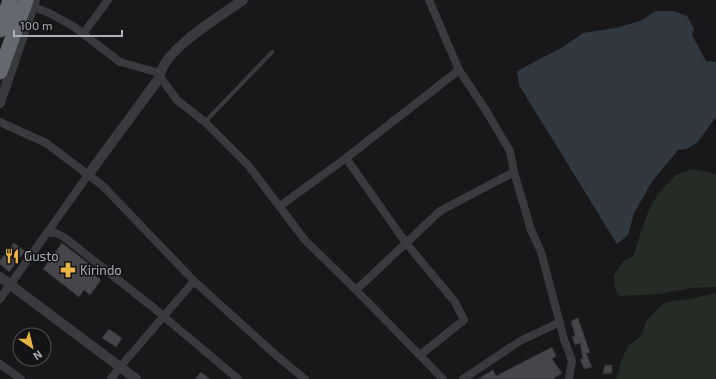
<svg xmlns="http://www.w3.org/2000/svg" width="716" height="379" font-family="'Exo 2',sans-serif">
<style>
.green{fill:#242c25}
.water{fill:#31383f}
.building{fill:#45454a;stroke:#323236}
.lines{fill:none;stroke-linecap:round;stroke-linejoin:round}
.service{stroke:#393a3e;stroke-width:4}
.minor{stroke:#393a3e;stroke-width:8}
.tertiary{stroke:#393a3e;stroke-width:10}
.motorway{stroke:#65686f;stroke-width:15}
.labels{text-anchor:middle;stroke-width:3;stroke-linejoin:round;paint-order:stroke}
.poi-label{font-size:13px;fill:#abafb9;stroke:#131315;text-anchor:start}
</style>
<rect width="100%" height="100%" fill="#18181a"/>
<!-- green -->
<path class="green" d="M693,169L716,174V287L691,288L660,294L620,296L615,289L614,275L623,262L634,255L644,222L652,203L662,189L676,175Z
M716,293V379H616L622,359L628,346L640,337L646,322L658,308L667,302L689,299Z"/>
<!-- water -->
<path class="water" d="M656,11H673L687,16L694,29L692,35L706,61L716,62V117L697,143L686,149L678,150L653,180L634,213L628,235L617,244L519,85L517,71L563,47L583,33L615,28L640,21Z"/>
<!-- building -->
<path class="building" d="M14,243L25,251L9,272L0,264V260Z
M62,243L93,267L90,271L101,280L90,295L84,290L79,297L43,269Z
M578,318L590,353H586L592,367L584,369L580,359H583L580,343L575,345L572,337L575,336L571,321Z
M109,329L122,338L116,347L102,338Z
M552,347L556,356L552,359L562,373L553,379H478L493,370L496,376Z
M605,365H612V373L603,374Z
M201,372L210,379H195Z"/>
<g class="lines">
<!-- service -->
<path class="service" d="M205,122L272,52"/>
<!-- minor -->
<path class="minor" d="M429,0L459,70L485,109L510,151L514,172L531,230L541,252L564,339L572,361L569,379
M33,7L47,12L73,26L120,62L160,73
M83,34L108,0
M160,77L177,100L205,122L248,165L305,240L356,290L443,379
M0,122L46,143L103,186L194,281L278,357L305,379
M346,158L406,243L455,302L464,320L420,355
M280,206L346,158L459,70
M48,233H56L64,237L155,309L238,379
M356,290L440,211L514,172
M0,299L88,175
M0,364L21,379
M111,379L120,367L194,281
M463,379L520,341L560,322"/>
<!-- tertiary -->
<path class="tertiary" d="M0,103L35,0
M88,175L160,77C161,51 222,15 243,0
M0,277L136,379"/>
<!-- motorway -->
<path class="motorway" d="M0,30L10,0
M0,72L26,0"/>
</g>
<!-- icons -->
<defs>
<g id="restaurant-bare" transform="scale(1.2)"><path d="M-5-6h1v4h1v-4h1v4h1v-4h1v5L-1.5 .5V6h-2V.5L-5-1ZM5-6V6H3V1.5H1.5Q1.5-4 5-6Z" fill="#e7b343" stroke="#131315" stroke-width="2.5" paint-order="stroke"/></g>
<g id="pharmacy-bare" transform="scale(1.2)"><path d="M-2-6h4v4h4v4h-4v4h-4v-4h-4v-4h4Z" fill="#e7b343" stroke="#131315" stroke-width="2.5" paint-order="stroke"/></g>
</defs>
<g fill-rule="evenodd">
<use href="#restaurant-bare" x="12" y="256"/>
<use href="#pharmacy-bare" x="68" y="270"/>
</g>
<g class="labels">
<!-- poi labels -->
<g class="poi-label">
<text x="24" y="261">Gusto</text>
<text x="80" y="275">Kirindo</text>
</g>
</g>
<!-- north arrow -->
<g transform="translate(32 347) rotate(145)"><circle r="19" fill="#131315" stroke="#505157"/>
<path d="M0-3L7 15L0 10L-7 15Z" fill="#e7b343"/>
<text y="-6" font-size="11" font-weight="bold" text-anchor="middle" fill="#abafb9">N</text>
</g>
<!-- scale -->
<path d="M14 30v6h108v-6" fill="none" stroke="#abafb9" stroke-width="2"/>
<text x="20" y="30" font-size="12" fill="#abafb9" stroke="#131315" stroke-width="3" paint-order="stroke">100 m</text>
</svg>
